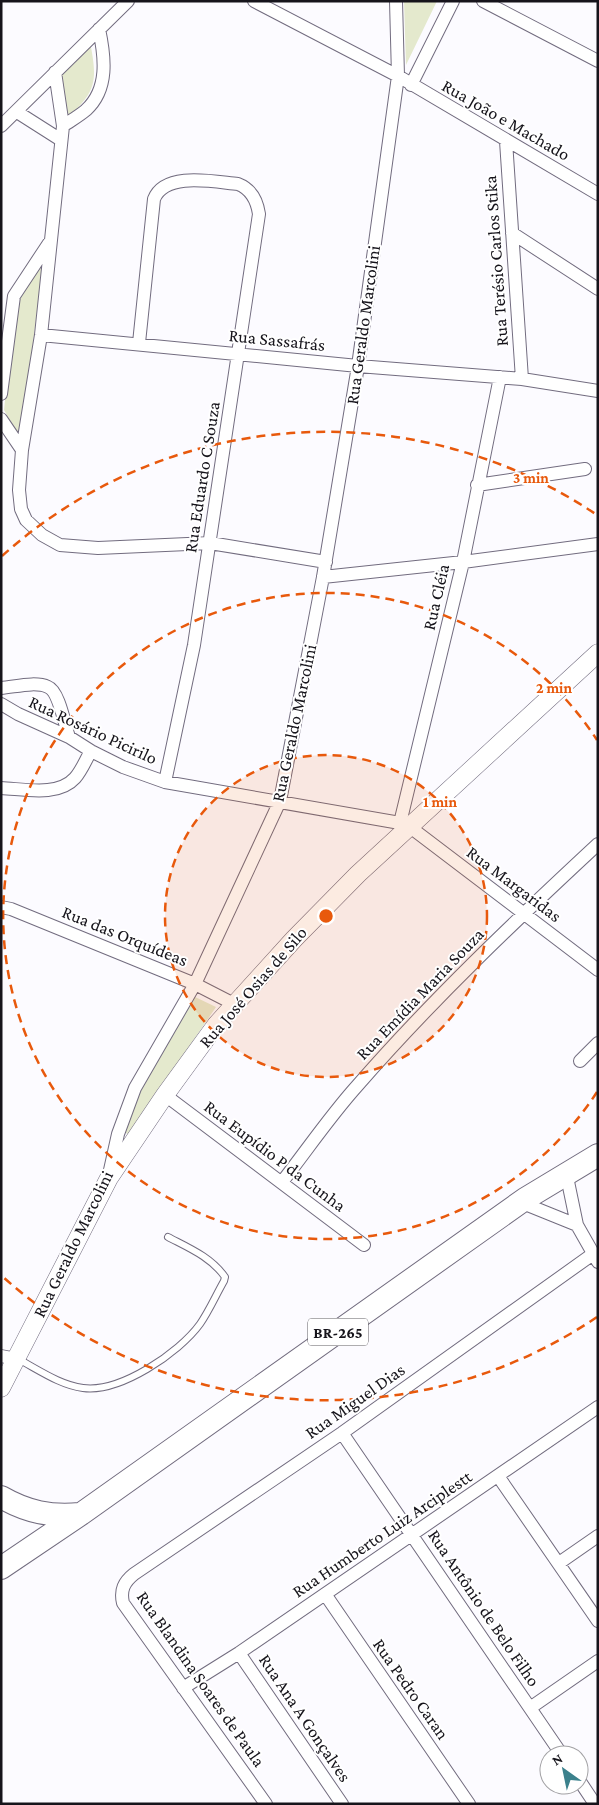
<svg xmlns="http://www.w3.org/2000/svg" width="599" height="1805" font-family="'Crimson Pro',serif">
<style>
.green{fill:#e4e9cd}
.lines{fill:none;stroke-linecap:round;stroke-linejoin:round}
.lane-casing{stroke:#726c7f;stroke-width:8}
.street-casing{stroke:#726c7f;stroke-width:14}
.secondary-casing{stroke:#726c7f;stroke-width:19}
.highway-casing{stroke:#726c7f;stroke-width:24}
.lane{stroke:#fff;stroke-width:6}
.street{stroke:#fff;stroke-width:12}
.secondary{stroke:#fff;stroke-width:18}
.highway{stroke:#fff;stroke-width:22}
.ring{fill:none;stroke:#e8590c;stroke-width:2.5;stroke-dasharray:9 6}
.labels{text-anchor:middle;stroke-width:4;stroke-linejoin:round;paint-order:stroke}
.shield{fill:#fff;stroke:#5c5a5f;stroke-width:1}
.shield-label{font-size:16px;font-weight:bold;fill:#16141b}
.street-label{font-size:18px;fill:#16141b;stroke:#fff}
.centre{fill:#e8590c;stroke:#fff;stroke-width:2.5}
.ring-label{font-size:15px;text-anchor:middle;font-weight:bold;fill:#e8590c;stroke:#fff;stroke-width:4;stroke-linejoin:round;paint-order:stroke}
</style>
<rect width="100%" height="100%" fill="#fcfbff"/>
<!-- green -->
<path class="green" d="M404,1H437L406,65Z
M90,42C98,82 96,92 66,119L60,77Z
M43,263L21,439L4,410L16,296Z
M193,996L216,1007L129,1135L123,1131L135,1098Z"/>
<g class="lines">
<!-- lane casing -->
<g class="lane-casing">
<path id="lane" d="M18,1359C39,1370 60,1385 83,1388C120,1393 179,1353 200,1324C209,1311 216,1295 224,1281L225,1277C211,1257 189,1248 168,1237"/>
</g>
<!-- street casing -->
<g class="street-casing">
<path id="street" d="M254,1L398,76L598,194
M483,1L598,61
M55,72L63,126L41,335L22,450L19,490L21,509L26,520L42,535L60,545L98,548L210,543L326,562
M411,85L453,1
M17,112L61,140
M1,126L128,1
M63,126C70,121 79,116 86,110C109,89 105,57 99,29
M506,141L522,379
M512,233L598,289
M41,335L358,366L522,379L598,391
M139,343L154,199C165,171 215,182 238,184C251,189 257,201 259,214L194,645L165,782
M1,394L14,296L49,243
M1,419L22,450
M477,485L585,469
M323,577L463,562L598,544
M1,688C15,687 35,681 48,687C59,691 65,726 69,737
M1,704L18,714L69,737L91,751L123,767L165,782L400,823L410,827L598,970
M1,788C24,789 58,797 75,778C82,770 86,759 91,751
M400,823L463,562L500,377
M1,907L11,909L195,984L234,1004
M580,1061L598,1043
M165,1095L364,1245
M110,1170L118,1134L135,1088L195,984L280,801L323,577L358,366L398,76L396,1
M566,1172L577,1225L598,1262
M282,1182C307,1150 330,1116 357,1086C432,1000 514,922 598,844
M520,1202L577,1225
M1,1356L16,1359
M342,1433L562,1755
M498,1476L598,1621
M559,1563L598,1536
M325,1594L469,1804
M239,1653L342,1804
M183,1688L239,1653L598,1407
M530,1708L598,1661
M579,1780L595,1804
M266,1804L123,1603C120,1590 124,1582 134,1574L342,1433L593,1254"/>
</g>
<!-- secondary casing -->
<g class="secondary-casing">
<path id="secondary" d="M1,1388L109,1178L165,1095L216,1025L294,939L358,874L598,653"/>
</g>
<!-- highway casing -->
<g class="highway-casing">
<path id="highway" d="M1,1497C27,1512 51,1517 80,1514
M1,1568L81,1514L525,1199L598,1155"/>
</g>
<!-- lane -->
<use href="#lane" class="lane"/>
<!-- street -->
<use href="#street" class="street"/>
<!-- secondary -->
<use href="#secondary" class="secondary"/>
<!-- highway -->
<use href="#highway" class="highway"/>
</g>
<!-- distance rings -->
<circle cx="326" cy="916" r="161" fill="#e8590c" fill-opacity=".12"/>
<g class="ring">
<circle cx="326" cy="916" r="161"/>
<path d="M597 1092A323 323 0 1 1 597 740"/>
<path d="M597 1317A484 484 0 0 1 2 1276M2 556A484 484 0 0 1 597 515"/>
</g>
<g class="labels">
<!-- shield labels -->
<rect class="shield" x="308" y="1318.5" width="60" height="27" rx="4"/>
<g class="shield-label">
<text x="338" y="1338">BR-265</text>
</g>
<!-- street labels -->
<g class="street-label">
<text transform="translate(506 120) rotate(30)" y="6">Rua João e Machado</text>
<text transform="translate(496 261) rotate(-94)" y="6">Rua Terésio Carlos Stika</text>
<text transform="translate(363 325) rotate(-82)" y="6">Rua Geraldo Marcolini</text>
<text transform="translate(277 340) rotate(6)" y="6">Rua Sassafrás</text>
<text transform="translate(202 477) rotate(-81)" y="6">Rua Eduardo C Souza</text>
<text transform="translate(436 597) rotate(-77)" y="6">Rua Cléia</text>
<text transform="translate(294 723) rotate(-78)" y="6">Rua Geraldo Marcolini</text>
<text transform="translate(93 730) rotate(25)" y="6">Rua Rosário Picirilo</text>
<text transform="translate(514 884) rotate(37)" y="6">Rua Margaridas</text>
<text transform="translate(125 936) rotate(22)" y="6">Rua das Orquídeas</text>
<text transform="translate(253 987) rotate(-49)" y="6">Rua José Osias de Silo</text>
<text transform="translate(420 994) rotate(-46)" y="6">Rua Emídia Maria Souza</text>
<text transform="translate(275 1156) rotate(37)" y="6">Rua Eupídio P da Cunha</text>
<text transform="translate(73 1244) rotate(-64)" y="6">Rua Geraldo Marcolini</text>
<text transform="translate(355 1401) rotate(-35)" y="6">Rua Miguel Dias</text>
<text transform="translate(382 1534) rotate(-34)" y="6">Rua Humberto Luiz Arciplestt</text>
<text transform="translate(484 1608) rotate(56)" y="6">Rua Antônio de Belo Filho</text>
<text transform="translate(201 1679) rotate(55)" y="6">Rua Blandina Soares de Paula</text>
<text transform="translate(411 1689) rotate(55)" y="6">Rua Pedro Caran</text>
<text transform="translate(305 1718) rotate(56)" y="6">Rua Ana A Gonçalves</text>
</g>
</g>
<circle cx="326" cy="916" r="8" class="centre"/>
<g class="ring-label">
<text x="531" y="483">3 min</text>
<text x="554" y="693">2 min</text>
<text x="440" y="807">1 min</text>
</g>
<!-- border -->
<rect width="599" height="1805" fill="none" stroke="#16141b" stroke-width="5"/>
<!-- north arrow -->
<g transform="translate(564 1770) rotate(327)"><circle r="24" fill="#ffffff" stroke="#a2a1a4"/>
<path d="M0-4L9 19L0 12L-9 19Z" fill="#3b818c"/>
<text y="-8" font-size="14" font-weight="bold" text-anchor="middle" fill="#16141b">N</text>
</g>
</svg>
